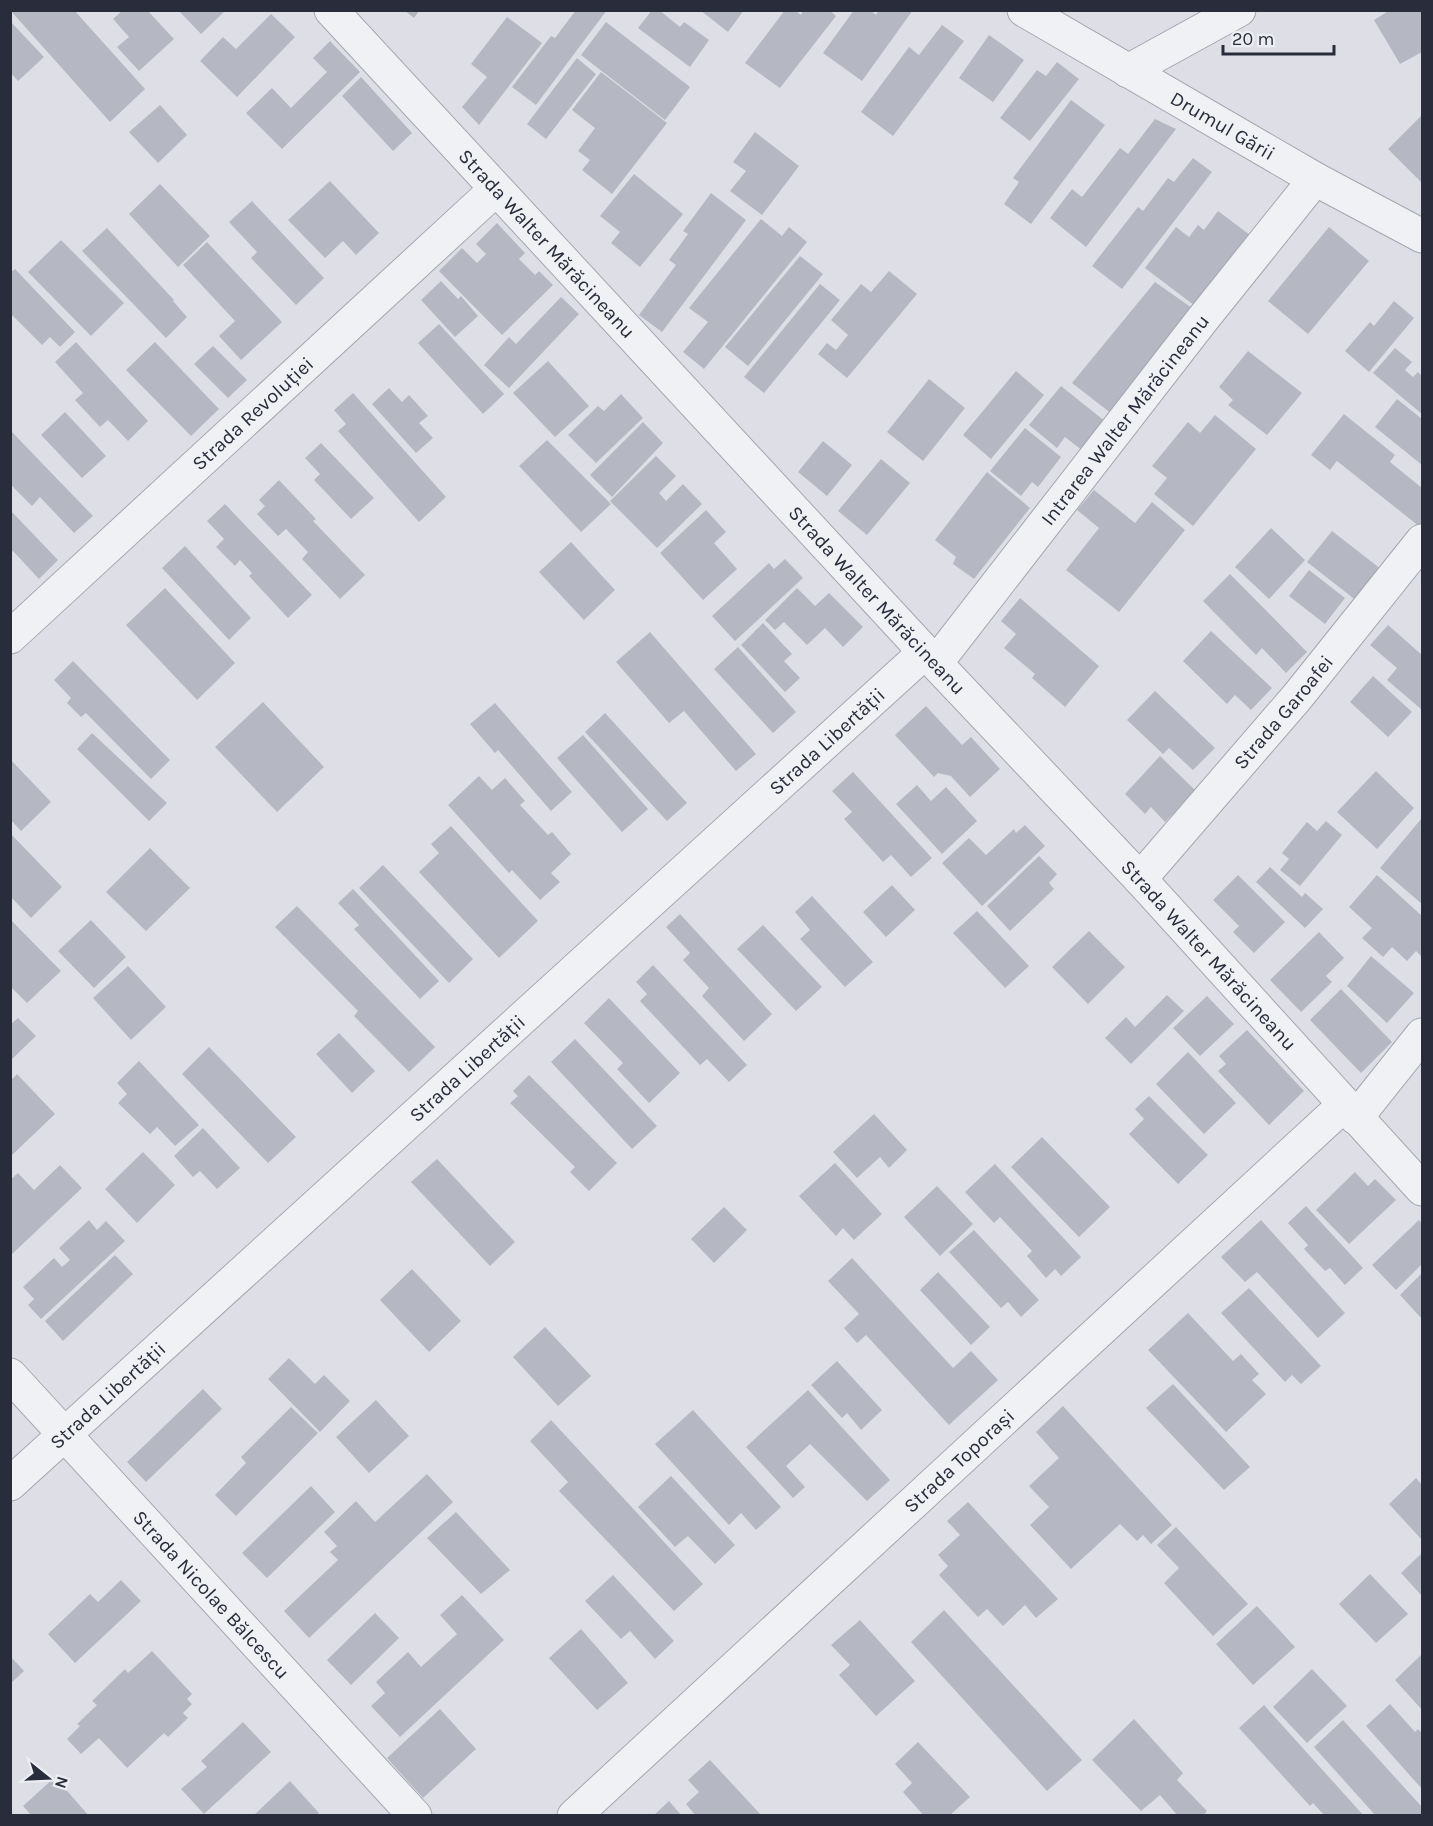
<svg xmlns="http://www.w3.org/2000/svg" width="1433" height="1826" font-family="Karla,sans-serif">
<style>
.building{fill:#b5b8c2}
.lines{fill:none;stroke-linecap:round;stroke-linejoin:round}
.minor-casing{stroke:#a4a6af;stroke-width:35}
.minor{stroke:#f0f1f5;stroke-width:33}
.labels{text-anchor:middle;stroke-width:5;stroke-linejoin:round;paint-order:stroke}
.street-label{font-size:20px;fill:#282c3b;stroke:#edeef4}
</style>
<rect width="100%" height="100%" fill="#dedfe6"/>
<!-- building -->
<path class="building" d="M10,10H74L145,89L110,122Z
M123,10H147L174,39L139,71L117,47L129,37L113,19Z
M178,10H226L201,34Z
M404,10H420L414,18Z
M576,10H607L536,105L512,87L551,36L555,38Z
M652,10H659L680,27L684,22L709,40L690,67L638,28Z
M700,10H744L728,32Z
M785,10H795L801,15L803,10H829L836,16L780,88L745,63Z
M854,10H870L876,15L879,10H913L862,81L823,53Z
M1390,10H1422V52L1400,64L1374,20Z
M271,14L295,37L237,97L200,61L223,37L236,49Z
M507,17L542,43L479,125L462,107L487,77L471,64Z
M10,21L44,57L18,81L10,72Z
M606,22L690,87L665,120L581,55Z
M942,25L964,41L893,136L861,112L909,47L919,55Z
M989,35L1024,60L993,102L959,78Z
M330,41L360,72L282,149L246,113L272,88L291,108L327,72L313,58Z
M577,58L596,74L546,139L527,124Z
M1057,62L1079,79L1030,141L1000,118L1037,70L1046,76Z
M601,72L667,123L612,194L582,170L590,160L578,151L595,128L572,110Z
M361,77L412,133L393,151L342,96Z
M1071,100L1105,125L1031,224L1004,204L1019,182L1013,178Z
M160,105L187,135L158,163L129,132Z
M1422,115V181L1421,182L1388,149Z
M1155,119L1176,129L1086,247L1050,218L1072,189L1082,197L1120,148L1128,154Z
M755,132L799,166L762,215L730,191L746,171L733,162Z
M1193,158L1212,172L1122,289L1092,266L1138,207L1143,211L1168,178L1174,182Z
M634,174L683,214L640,267L611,243L620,232L600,216Z
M330,181L379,233L356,255L343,241L325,258L288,220Z
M160,184L210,236L178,267L129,214Z
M711,193L746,220L662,332L639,315L676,265L669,260L688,234L683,231Z
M252,201L324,278L296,305L251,258L257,252L229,222Z
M1218,211L1254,238L1199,309L1145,268L1176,227L1189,237L1198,225L1204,230Z
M761,219L782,236L789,227L807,242L704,369L683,352L708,322L689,308Z
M497,223L525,253L519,259L535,275L539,271L553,285L502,335L439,271L462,248L477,263L486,254L476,244Z
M1329,227L1369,261L1308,334L1268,301Z
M107,228L174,300L173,301L187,317L166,338L82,251Z
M61,240L124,303L91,336L28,272Z
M207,242L282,322L241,360L219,336L235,321L183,265Z
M800,256L823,274L748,366L725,347Z
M15,269L75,332L60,347L50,337L42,345L10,313V273Z
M889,271L917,294L847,378L818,354L827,343L836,350L848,335L831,320L861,284L871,292Z
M441,281L458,299L461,296L478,316L455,337L421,300Z
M1155,282L1195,310L1112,414L1072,383Z
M820,284L840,300L764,393L744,377Z
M561,297L579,314L509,388L484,365L509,337L516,344Z
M1394,301L1414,318L1369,372L1345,351L1370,322L1374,326Z
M439,324L504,394L483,414L418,343Z
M76,342L148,421L128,441L108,420L100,427L75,400L83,393L55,362Z
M155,342L219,409L191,436L126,370Z
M213,346L247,380L228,398L194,364Z
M1395,348L1412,362L1405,370L1413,377L1418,372L1422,376V414L1373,373Z
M1248,351L1302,393L1267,435L1228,405L1233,400L1219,387Z
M548,361L589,406L555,437L513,393Z
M1016,371L1044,395L991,459L963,435Z
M929,379L965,408L923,461L887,432Z
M1061,386L1106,422L1083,451L1065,437L1057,448L1029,425Z
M389,388L402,402L409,395L428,416L419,423L433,438L416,453L372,404Z
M353,393L446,497L419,522L338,431L346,424L334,410Z
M621,394L643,418L596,463L568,435L598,406L604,411Z
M1397,399L1422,419V465L1375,427Z
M65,412L106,456L82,478L41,435Z
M1344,414L1395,455L1390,462L1422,488V525L1420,527L1337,461L1330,470L1311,455Z
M1215,415L1256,449L1193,526L1154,494L1167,478L1152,466L1188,422L1200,433Z
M643,422L663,443L612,497L590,475Z
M1025,428L1061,457L1038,487L1032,482L1021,496L990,471Z
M10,430L93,516L74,533L40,497L32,506L10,484Z
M547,440L611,504L581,532L519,466Z
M823,441L852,465L827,496L798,472Z
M321,443L374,498L351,519L314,480L320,474L305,458Z
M656,456L676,476L659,493L666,501L683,484L702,504L657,548L610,501Z
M881,459L910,483L867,535L838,511Z
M987,472L1030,508L974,579L953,564L956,557L935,540Z
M279,480L316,519L313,521L365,575L340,599L302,559L308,552L286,529L278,536L257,514L265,506L259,500Z
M1094,490L1135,523L1152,502L1185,530L1119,612L1066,570L1099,528L1077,510Z
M225,504L312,595L288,618L249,576L252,573L240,560L235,566L216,547L224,539L207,521Z
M10,510L58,560L39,579L13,551L10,554Z
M706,510L726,532L714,543L737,569L703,600L660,553Z
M1271,528L1305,560L1269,599L1235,567Z
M1332,531L1386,573L1362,605L1307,562Z
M571,542L615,590L584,620L539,572Z
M185,546L251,618L229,640L162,568Z
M785,559L803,578L735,641L712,616L769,563L774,569Z
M1309,570L1345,598L1325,624L1289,596Z
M1230,574L1307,652L1286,673L1262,648L1256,655L1203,601Z
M165,588L235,663L197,700L126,625Z
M797,588L815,606L829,593L863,627L843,647L825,628L807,645L784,622L775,630L765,620Z
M1020,598L1099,666L1065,707L1032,678L1035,674L1004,648L1016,634L1001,621Z
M763,623L792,654L784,661L800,678L785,692L741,645Z
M1388,625L1422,655L1421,709L1387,680L1397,668L1370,645Z
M1211,631L1272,688L1251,710L1235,695L1227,704L1183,661Z
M650,632L756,754L736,771L684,711L669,723L616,662Z
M738,647L796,712L773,733L714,669Z
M73,661L170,760L151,779L86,713L81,717L67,703L71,698L54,680Z
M1373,676L1412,712L1388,737L1350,702Z
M1155,691L1215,748L1193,770L1169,748L1163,754L1127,720Z
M263,702L324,767L277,812L215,747Z
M495,703L572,792L551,811L498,750L495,753L470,724Z
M926,706L962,745L971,737L1000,769L970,797L951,776L938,773L934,777L895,735Z
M605,713L687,803L667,821L585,732Z
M92,733L167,803L149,821L77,749Z
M583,735L648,809L622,832L557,758Z
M1160,756L1196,791L1165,822L1151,807L1145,814L1125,794Z
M10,759L51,802L21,831L10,819Z
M1376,771L1414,808L1377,849L1337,812Z
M853,772L932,858L911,877L891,855L883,862L844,819L852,812L832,791Z
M479,776L492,790L505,778L525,801L520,805L548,835L552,832L571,854L551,873L560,882L540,900L512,870L509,873L448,805Z
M917,785L931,801L946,787L977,821L942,854L896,804Z
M1421,819L1422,820V904L1380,868Z
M1326,821L1342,835L1300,886L1280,870L1289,859L1282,853L1307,822L1317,831Z
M1025,825L1045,846L982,906L942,863L969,838L986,855L1014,829L1016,833Z
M451,826L538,921L499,958L419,872L439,853L431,844Z
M10,833L62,887L31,918L10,896Z
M150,848L190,888L146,931L106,892Z
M1039,856L1057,874L1049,883L1054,889L1010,931L987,906Z
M383,865L473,959L449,983L359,888Z
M1270,867L1302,897L1305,893L1323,909L1305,928L1256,882Z
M1238,875L1285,922L1254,953L1233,932L1239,926L1213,900Z
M1377,875L1422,916V957L1416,951L1407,961L1392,947L1383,957L1362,938L1372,928L1349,907Z
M892,885L915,910L886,937L863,912Z
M353,889L439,981L420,999L354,929L359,925L338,903Z
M812,896L873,962L845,987L800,939L810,930L795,912Z
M297,906L435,1047L409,1072L354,1016L358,1011L275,927Z
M977,911L1029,966L1005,988L953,933Z
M680,914L772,1014L744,1041L702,996L709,988L683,960L690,953L666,927Z
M10,919L61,971L27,1003L10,986Z
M91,920L126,957L94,988L58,951Z
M763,925L822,987L796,1011L737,949Z
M1089,931L1125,967L1088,1004L1052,967Z
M1319,932L1344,958L1326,976L1332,982L1301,1012L1270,980Z
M1371,956L1414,993L1387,1023L1347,986Z
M653,965L747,1065L729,1082L707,1059L700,1065L640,1001L647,994L636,982Z
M128,966L166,1007L131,1040L93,998Z
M1341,989L1392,1042L1361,1073L1310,1020Z
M1167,995L1184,1011L1131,1064L1105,1038L1126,1017L1135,1027Z
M1207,996L1234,1024L1200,1056L1173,1028Z
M609,998L680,1073L649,1103L617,1069L623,1063L584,1023Z
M18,1018L36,1036L10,1061V1025Z
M1247,1030L1304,1091L1269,1125L1218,1071L1226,1064L1219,1056Z
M339,1033L375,1071L352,1093L316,1054Z
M575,1039L657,1126L632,1149L551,1062Z
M209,1047L296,1137L268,1163L182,1074Z
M1188,1052L1236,1103L1204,1134L1156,1084Z
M139,1061L199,1125L175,1146L157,1127L150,1134L118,1103L127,1094L117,1083Z
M17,1074L55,1114L10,1157V1081Z
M529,1075L617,1163L589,1191L570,1172L575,1167L510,1103L518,1096L513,1091Z
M1149,1096L1208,1155L1178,1184L1129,1134L1144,1119L1135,1109Z
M874,1114L907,1150L889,1168L880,1157L857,1178L833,1152Z
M203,1128L240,1168L217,1189L200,1171L193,1177L174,1156Z
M1042,1137L1110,1207L1079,1237L1011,1167Z
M143,1152L175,1185L137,1223L105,1189Z
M437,1159L515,1242L490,1266L411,1182Z
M835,1163L882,1214L854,1240L843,1228L836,1236L799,1196Z
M995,1164L1081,1257L1061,1276L1055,1269L1046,1278L1027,1256L1032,1251L1000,1217L994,1223L965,1192Z
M60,1165L82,1188L10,1256V1180L18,1173L34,1190Z
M1355,1172L1368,1186L1375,1179L1396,1200L1349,1244L1316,1210Z
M937,1186L973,1224L940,1256L904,1217Z
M1306,1206L1363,1268L1345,1285L1330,1268L1325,1271L1304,1249L1308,1245L1288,1223Z
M724,1207L747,1230L714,1263L691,1239Z
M89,1220L97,1230L106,1221L125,1241L41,1319L28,1305L34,1299L23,1287L54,1258L62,1267L70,1260L59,1248Z
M1261,1220L1345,1313L1318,1338L1257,1272L1245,1282L1221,1257Z
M1419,1220L1422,1224V1264L1396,1290L1372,1265Z
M974,1230L1039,1300L1021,1317L1008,1302L1001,1308L949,1252Z
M115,1255L133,1274L63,1341L45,1321Z
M852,1258L953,1368L971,1351L998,1380L949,1425L866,1335L857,1343L844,1328L859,1314L828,1281Z
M412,1269L461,1321L429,1352L380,1300Z
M938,1272L990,1327L971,1345L920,1290Z
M1422,1273V1319L1400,1295Z
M1249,1288L1321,1366L1301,1384L1292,1375L1285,1382L1221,1313Z
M1188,1313L1233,1361L1241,1354L1259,1374L1252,1380L1266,1394L1226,1432L1148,1350Z
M545,1327L591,1376L558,1406L513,1357Z
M289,1358L315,1384L324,1375L350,1401L320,1432L268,1379Z
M837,1361L882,1410L861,1430L847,1413L842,1418L811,1385Z
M1173,1384L1250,1467L1224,1490L1146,1408Z
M203,1389L222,1409L146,1482L127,1462Z
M808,1390L890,1480L867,1501L810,1444L786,1466L805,1487L793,1498L746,1447Z
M376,1400L409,1436L369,1473L336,1437Z
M1063,1406L1172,1525L1151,1544L1143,1535L1137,1541L1120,1524L1071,1569L1030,1525L1049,1507L1029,1486L1059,1458L1036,1432Z
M291,1407L318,1433L236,1516L215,1495L246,1463L241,1457Z
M693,1410L781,1507L756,1530L741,1513L729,1525L655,1444Z
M551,1420L703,1584L674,1611L559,1491L568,1482L530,1441Z
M427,1474L453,1502L309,1638L284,1611L338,1560L330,1552L337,1546L324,1532L356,1501L375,1522Z
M671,1476L735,1545L715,1564L688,1536L675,1547L638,1507Z
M1416,1478L1422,1485V1540L1389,1504Z
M311,1486L335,1512L267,1578L242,1553Z
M968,1502L1058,1599L1036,1618L1025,1605L1003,1626L987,1609L978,1617L939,1575L948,1566L938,1555L960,1535L947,1521Z
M456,1512L510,1570L481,1594L427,1538Z
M1176,1527L1248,1604L1213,1636L1164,1583L1179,1568L1157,1545Z
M1422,1553V1596L1401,1573Z
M1370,1574L1408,1614L1376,1643L1339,1604Z
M613,1575L674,1641L655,1659L630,1631L621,1639L585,1601Z
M121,1580L141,1601L75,1663L48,1634L90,1594L98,1602Z
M462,1595L504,1640L400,1737L371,1706L385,1693L376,1682L408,1652L421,1667L457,1634L440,1615Z
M1257,1606L1295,1647L1253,1685L1216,1644Z
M944,1610L1082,1760L1047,1791L911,1642Z
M375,1613L399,1638L351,1685L327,1660Z
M860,1620L915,1681L876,1716L839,1675L850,1665L831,1645Z
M581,1629L628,1683L597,1710L549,1658Z
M152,1651L192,1694L187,1699L192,1704L183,1713L188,1718L168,1737L164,1733L127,1768L99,1738L81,1754L67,1739L80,1726L77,1724L97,1705L92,1701L125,1669L128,1673Z
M1422,1654V1710L1395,1680Z
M10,1656L24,1671L10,1684Z
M1312,1669L1347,1706L1307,1743L1273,1707Z
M1390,1704L1415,1732L1418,1729L1422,1733V1789L1366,1726Z
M1264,1705L1364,1816H1325L1313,1803L1310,1806L1239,1728Z
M440,1709L476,1749L423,1798L387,1758Z
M1134,1719L1183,1773L1177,1780L1207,1811L1203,1816H1178L1160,1795L1141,1811L1092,1760Z
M1343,1720L1422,1807V1816H1376L1314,1747Z
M243,1722L271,1752L204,1814L181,1789L207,1767L201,1761Z
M918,1742L970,1797L949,1816H924L903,1792L912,1783L895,1764Z
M710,1760L762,1816H696L686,1804L699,1792L688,1780Z
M55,1777L89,1816H32L23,1806Z
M290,1781L319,1813L316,1816H253Z
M669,1801L682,1816H653Z"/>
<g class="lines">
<!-- minor casing -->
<g class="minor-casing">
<g id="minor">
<path id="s1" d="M331,10L925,652L1140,879L1422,1189"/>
<path id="s2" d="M1024,10L1315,179L1422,236"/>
<path d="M1128,71L1239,10"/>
<path id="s3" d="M10,637L495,190"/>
<path id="s4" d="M936,663L1202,320L1315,179"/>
<path id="s5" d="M1140,879L1298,696L1422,541"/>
<path d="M1356,1118L1422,1035"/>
<path id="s6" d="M10,1375L415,1816"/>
<path id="s7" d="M10,1484L925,652"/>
<path id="s8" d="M574,1816L1344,1105"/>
</g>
</g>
<!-- minor -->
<use href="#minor" class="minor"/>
</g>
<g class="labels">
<!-- street labels -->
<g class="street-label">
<text dy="7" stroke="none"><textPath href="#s2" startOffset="230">Drumul Gării</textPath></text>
<text dy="7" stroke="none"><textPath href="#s1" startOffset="318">Strada Walter Mărăcineanu</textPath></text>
<text dy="7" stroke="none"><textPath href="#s3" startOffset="330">Strada Revoluției</textPath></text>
<text dy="7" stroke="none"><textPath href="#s4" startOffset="308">Intrarea Walter Mărăcineanu</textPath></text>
<text dy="7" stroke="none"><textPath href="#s1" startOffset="804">Strada Walter Mărăcineanu</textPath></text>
<text dy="7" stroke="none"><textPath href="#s5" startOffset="220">Strada Garoafei</textPath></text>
<text dy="7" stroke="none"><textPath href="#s7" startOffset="1104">Strada Libertății</textPath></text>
<text dy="7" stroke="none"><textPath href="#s1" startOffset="1290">Strada Walter Mărăcineanu</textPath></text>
<text dy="7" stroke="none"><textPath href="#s7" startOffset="618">Strada Libertății</textPath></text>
<text dy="7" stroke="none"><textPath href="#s7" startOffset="132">Strada Libertății</textPath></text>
<text dy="7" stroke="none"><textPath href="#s8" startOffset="524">Strada Toporași</textPath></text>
<text dy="7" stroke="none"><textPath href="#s6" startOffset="298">Strada Nicolae Bălcescu</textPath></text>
</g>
</g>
<!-- border -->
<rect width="1433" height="1826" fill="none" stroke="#282c3b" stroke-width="24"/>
<!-- north arrow -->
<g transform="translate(48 1778) rotate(108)" stroke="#edeef4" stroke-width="4.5" paint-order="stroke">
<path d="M0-4.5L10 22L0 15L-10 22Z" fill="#282c3b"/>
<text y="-9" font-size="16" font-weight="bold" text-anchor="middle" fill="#282c3b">N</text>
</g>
<!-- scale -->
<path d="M1223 45v9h111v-9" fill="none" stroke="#282c3b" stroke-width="3"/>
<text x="1232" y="45" font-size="18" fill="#282c3b" stroke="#edeef4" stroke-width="4.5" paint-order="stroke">20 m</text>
</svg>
